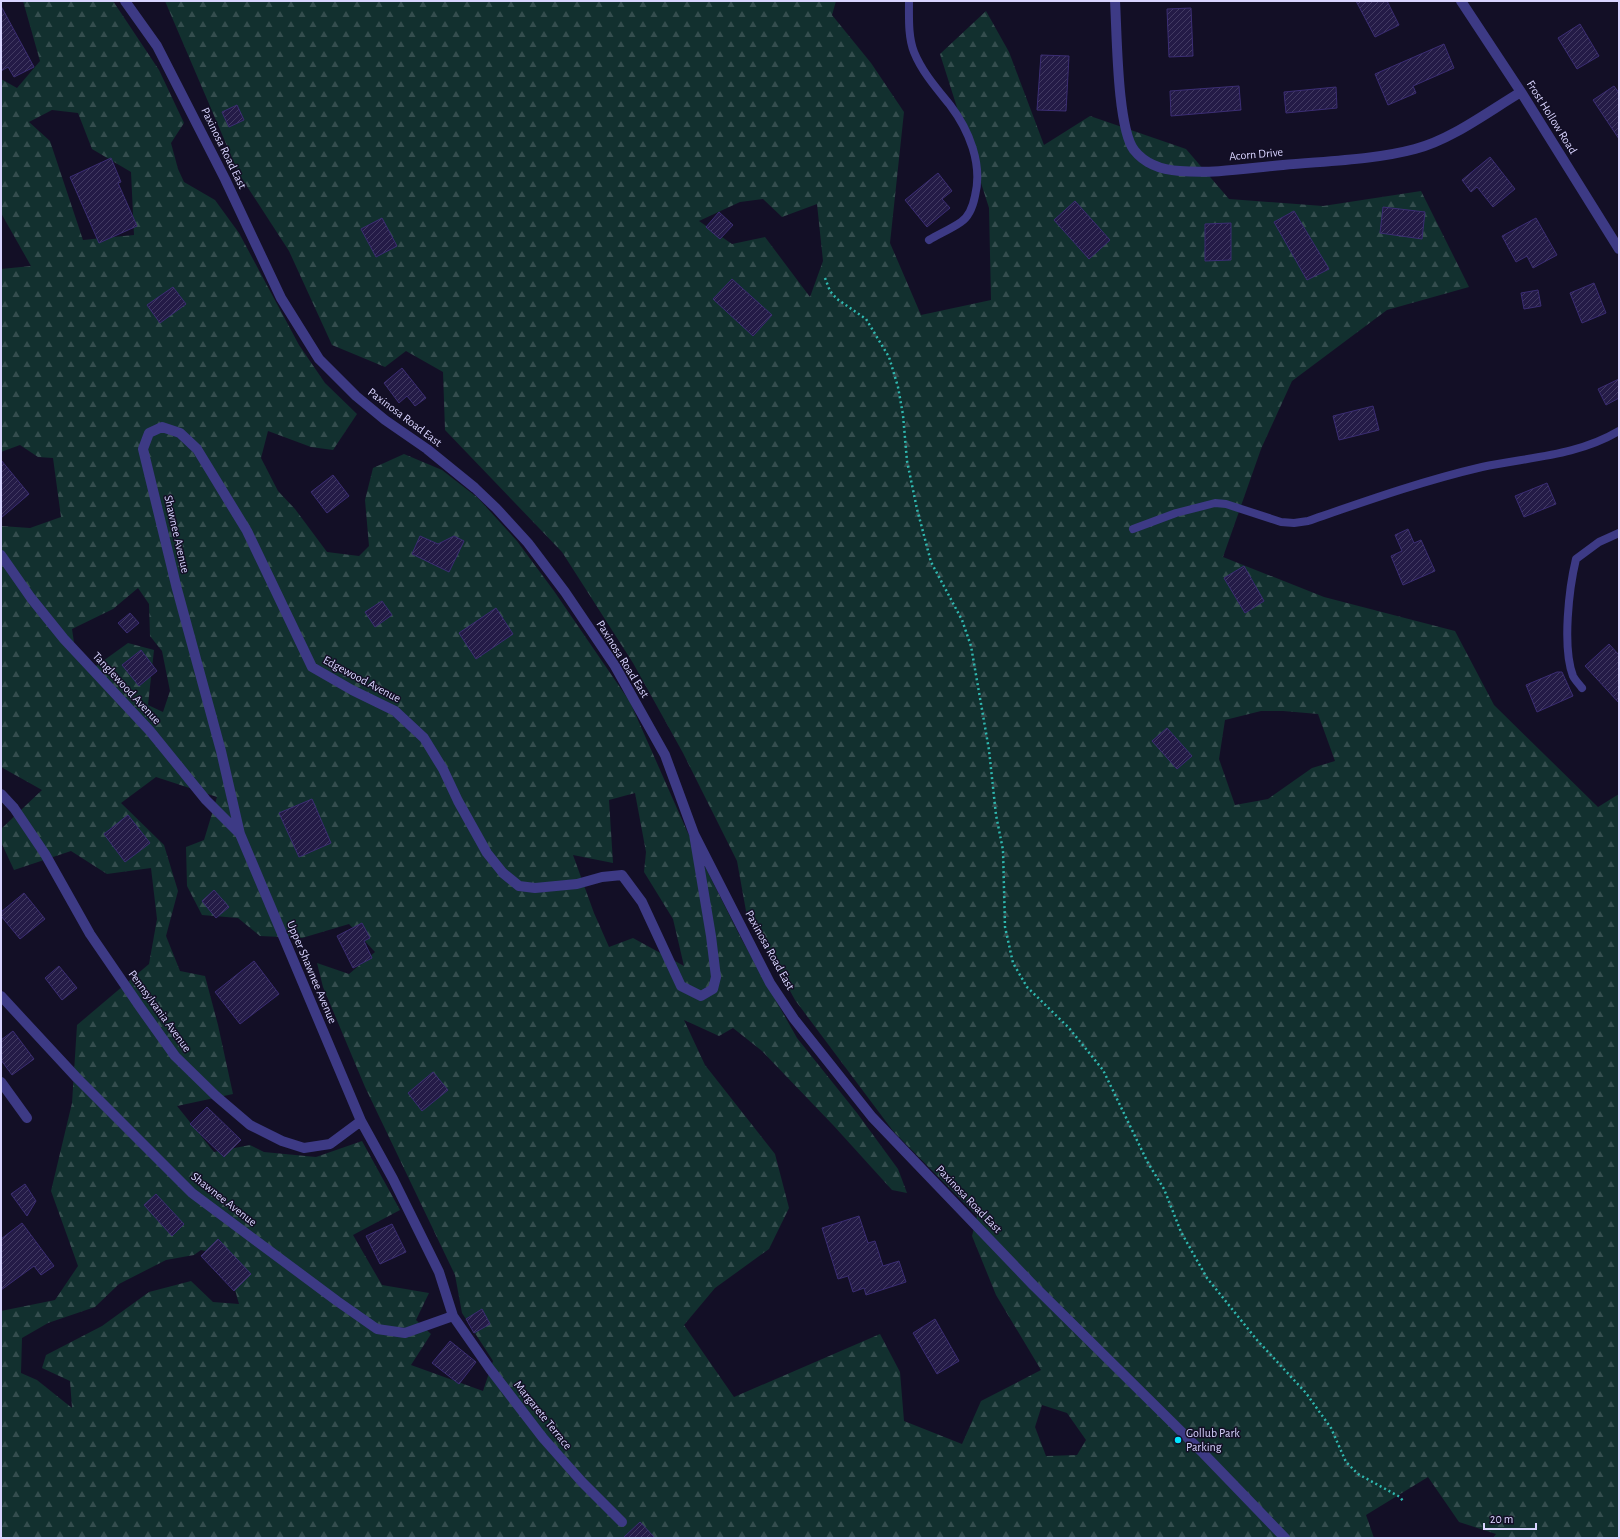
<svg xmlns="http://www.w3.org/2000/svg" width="1620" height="1539" font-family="'Alegreya Sans',sans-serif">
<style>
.forest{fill:url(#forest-firs);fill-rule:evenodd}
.building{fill:url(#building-hatch);stroke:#3b2d73}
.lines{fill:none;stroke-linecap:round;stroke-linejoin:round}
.path{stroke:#2fb8b0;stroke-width:2.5;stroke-dasharray:2 3;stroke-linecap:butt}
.lane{stroke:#3d3a85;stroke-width:8}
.street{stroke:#3d3a85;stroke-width:10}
.poi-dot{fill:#00e5ff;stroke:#130f26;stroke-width:1.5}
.labels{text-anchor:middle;stroke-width:3;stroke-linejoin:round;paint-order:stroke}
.street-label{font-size:12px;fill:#d9d4ff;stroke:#130f26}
.poi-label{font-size:12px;fill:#d9d4ff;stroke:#130f26;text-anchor:start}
</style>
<defs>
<pattern id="forest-firs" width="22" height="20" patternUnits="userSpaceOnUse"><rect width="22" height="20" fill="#12302f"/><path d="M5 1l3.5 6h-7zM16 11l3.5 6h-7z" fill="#344d4e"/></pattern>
<pattern id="building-hatch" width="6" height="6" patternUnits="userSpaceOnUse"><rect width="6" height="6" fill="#241b47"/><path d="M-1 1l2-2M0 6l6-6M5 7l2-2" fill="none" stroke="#433b63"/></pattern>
</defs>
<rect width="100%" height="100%" fill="#130f26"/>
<!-- forest -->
<path class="forest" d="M23,1H113L159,70L184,123L171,143L178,169L184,182L215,200L239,233L299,345L325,383L357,414L333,450L311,447L268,431L261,458L278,491L295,509L327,552L359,556L369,546L365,500L373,468L404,454L442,470L478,498L517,541L554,591L630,702L687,831L742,940L797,1038L857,1113L898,1169L907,1193L892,1190L833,1125L762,1051L733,1028L719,1036L684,1020L705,1065L775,1154L789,1208L769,1249L715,1288L684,1325L734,1397L880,1334L900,1372L904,1421L962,1444L981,1401L1041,1370L996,1295L972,1236L977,1216L893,1131L795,1000L746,911L737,861L683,753L633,663L562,552L445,430L443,372L406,351L385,367L332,345L289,251L239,174L165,1H836L832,15L871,63L904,112L890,243L921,315L991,300L989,208L940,54L986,11L1009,52L1044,145L1090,116L1186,149L1229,199L1323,206L1421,191L1469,287L1387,310L1292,381L1261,449L1223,557L1324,597L1455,631L1494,705L1598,807L1619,794V1538H1493L1496,1534L1459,1522L1428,1477L1366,1515L1374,1538H1V1311L55,1300L78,1266L51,1191L72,1103L77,1025L149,964L157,919L151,868L107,874L71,851L14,870L1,842V829L42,790L1,767V526L30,528L61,517L53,458L38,457L20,445L1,452V269L31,266L1,213V79L17,88L40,61ZM52,110L78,113L92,149L131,172L134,235L83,240L50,141L29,122ZM763,199L782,217L817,204L823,261L810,297L765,237L732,244L699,221L740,202ZM138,588L149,604L150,636L162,651L170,691L163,712L148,705L154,650L128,643L96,666L76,656L72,629L113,609ZM1261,711H1283L1318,714L1335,761L1312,768L1268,799L1235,805L1219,759L1225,720ZM156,777L217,797L204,840L186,847L187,886L202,915L238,918L260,936L302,938L349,924L375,952L349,974L317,963L323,987L365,1087L455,1275L462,1313L493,1361L483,1391L411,1365L431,1334L416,1320L429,1293L382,1285L353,1235L400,1210L362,1141L316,1157L264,1152L250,1145L214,1152L177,1106L233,1094L218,1025L205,976L180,971L166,936L178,891L164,845L121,803ZM635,793L646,852L644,872L673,919L684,966L633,938L609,947L594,913L573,855L613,863L609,800ZM201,1250L218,1254L227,1261L239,1304L213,1302L191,1281L149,1292L102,1326L46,1355L42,1368L70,1381L72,1408L37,1380L21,1373L22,1338L48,1323L95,1307L119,1284L166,1260L194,1255ZM1042,1405L1067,1413L1086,1440L1077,1455L1046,1456L1035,1427Z"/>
<!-- building -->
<path class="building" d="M1356,1H1387L1399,25L1375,37Z
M1,6L34,67L14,77L8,67L1,71Z
M1191,8L1193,56L1169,57L1167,9Z
M1580,24L1599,56L1577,69L1558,38Z
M1444,44L1454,68L1413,86L1416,93L1388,105L1375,74Z
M1041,55L1069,56L1066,111L1037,110Z
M1239,86L1241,110L1171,116L1170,91Z
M1614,86L1619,93V139L1593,100Z
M1336,87L1337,108L1286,113L1284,92Z
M237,105L244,120L229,127L222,112Z
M1490,157L1515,189L1493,207L1477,187L1471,192L1462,180Z
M111,158L121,182L118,183L137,226L99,243L70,177Z
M938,173L952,191L942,199L950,208L927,227L905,200Z
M1075,201L1110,240L1089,259L1054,220Z
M1383,207L1425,212L1422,239L1380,233Z
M1294,211L1329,269L1307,280L1274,222Z
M719,212L733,225L720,239L706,227Z
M382,218L397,246L376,257L361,229Z
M1536,218L1557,255L1533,268L1527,256L1516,262L1502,236Z
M1231,223V260L1205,261V224Z
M732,279L772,315L753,336L713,299Z
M1594,283L1606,313L1582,323L1570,293Z
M173,287L186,304L160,323L147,305Z
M1538,290L1541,306L1524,309L1521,293Z
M402,368L426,398L415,406L407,396L399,403L384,383Z
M1619,379V398L1606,405L1598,389Z
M1373,406L1379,430L1339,440L1333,416Z
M1,460L29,494L1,518Z
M333,475L349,496L327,513L311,492Z
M1547,483L1556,504L1524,517L1515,496Z
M1408,529L1414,543L1421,540L1435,571L1403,585L1391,556L1402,551L1395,535Z
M420,536L438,544L454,536L464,541L449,572L412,554Z
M1244,566L1264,601L1245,613L1224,578Z
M382,601L392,615L375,627L365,612Z
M496,608L513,634L476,659L459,633Z
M130,613L139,623L127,633L118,623Z
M1609,644L1619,655V703L1585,666Z
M141,650L157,671L139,686L122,665Z
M1557,672H1562L1573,696L1537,712L1526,685Z
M1167,728L1192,756L1177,769L1152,741Z
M312,799L331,843L299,857L279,813Z
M128,815L150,843L125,862L104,834Z
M214,890L229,907L216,918L202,901Z
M24,893L45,919L20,939L1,916V912Z
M362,923L370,938L364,941L372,958L353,968L337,936Z
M254,961L279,994L240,1024L215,992Z
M59,966L77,988L62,1000L45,978Z
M13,1031L34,1059L12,1075L1,1060V1040Z
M433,1072L448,1090L422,1111L408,1093Z
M207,1107L241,1140L224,1157L190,1124Z
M25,1184L36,1201L27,1216L11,1194Z
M156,1194L184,1224L172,1236L144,1205Z
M859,1216L868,1243L875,1241L883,1266L899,1261L906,1282L866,1295L864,1288L853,1292L848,1276L838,1279L822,1228Z
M22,1223L54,1266L41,1275L34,1266L1,1290V1239Z
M392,1224L406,1252L380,1264L366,1236Z
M218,1239L251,1274L234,1291L201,1256Z
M482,1309L490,1324L474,1333L466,1319Z
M935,1319L959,1361L937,1374L913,1333Z
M450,1341L476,1362L459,1384L432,1363Z
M640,1522L655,1538H623Z"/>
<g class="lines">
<!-- path -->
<path class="path" d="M825,278L830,291L837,299L866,319L889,357L898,387L903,415L907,461L917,509L931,562L962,620L971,646L989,750L996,815L1003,850L1005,927L1013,963L1027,987L1069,1028L1103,1070L1148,1163L1164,1189L1181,1232L1207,1278L1257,1340L1306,1393L1331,1428L1346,1462L1358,1474L1400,1497L1403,1501"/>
<!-- lane -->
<path class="lane" d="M909,1C909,17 908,37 914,52C922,72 937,89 950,105C969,130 983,164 975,196C973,206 970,216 961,222C951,229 939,234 929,240
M1133,529L1176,513L1215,503L1226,504L1281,522L1294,523L1308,521C1366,501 1422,481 1482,467C1529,457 1577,456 1619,431
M1582,688C1579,684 1575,680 1573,676C1562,647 1569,588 1576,559L1599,542L1619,533"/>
<!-- street -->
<path class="street" d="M125,1L157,46L225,179L281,298L319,359L356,396L385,420L427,449L475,488L496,508L528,543L565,592L615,666L665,755L694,834L770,983L794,1019L872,1117L1034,1286L1203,1453L1285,1538
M1115,1C1117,33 1117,127 1134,150C1145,164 1163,170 1180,171C1214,174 1249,168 1283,165C1325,161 1374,160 1415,149C1451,140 1489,111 1521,92
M1461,1L1521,92L1619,249
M1,555L31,598L64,639L150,731L206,800L240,834
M1,794L14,808L45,854L90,934L140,1007L175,1056L216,1096L250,1125L282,1141L304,1148L330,1144L361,1121
M1,996L77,1078L192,1193L337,1301L377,1329L405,1333L453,1316
M1,1082L27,1118
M622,1522L582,1482L543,1438L490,1369L453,1316L439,1272L393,1179L361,1121L240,834L221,751L177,589L143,449L149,433L162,427L180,433L197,449L247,531L312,667L352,690L395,711L424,738L443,769L458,801L487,853L503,873L519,886L535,888L577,884L602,877L622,875L642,902L681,986L701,996L713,989L716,977L711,936L694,834"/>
</g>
<!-- markers -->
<circle class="poi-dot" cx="1178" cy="1440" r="4"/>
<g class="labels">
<!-- street labels -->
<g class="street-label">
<text transform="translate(1552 117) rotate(58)" y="4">Frost Hollow Road</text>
<text transform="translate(224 148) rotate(64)" y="4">Paxinosa Road East</text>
<text transform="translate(1256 154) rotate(-5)" y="4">Acorn Drive</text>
<text transform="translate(405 417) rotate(37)" y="4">Paxinosa Road East</text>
<text transform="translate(177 534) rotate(77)" y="4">Shawnee Avenue</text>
<text transform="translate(623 659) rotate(58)" y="4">Paxinosa Road East</text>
<text transform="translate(362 679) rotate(28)" y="4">Edgewood Avenue</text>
<text transform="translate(127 688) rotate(47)" y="4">Tanglewood Avenue</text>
<text transform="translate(770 950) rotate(61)" y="4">Paxinosa Road East</text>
<text transform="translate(312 972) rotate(67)" y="4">Upper Shawnee Avenue</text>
<text transform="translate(160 1011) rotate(54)" y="4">Pennsylvania Avenue</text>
<text transform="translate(224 1199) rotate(38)" y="4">Shawnee Avenue</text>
<text transform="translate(969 1199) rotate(46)" y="4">Paxinosa Road East</text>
<text transform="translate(543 1415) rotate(51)" y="4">Margarete Terrace</text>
</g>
<!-- poi labels -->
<g class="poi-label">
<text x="1186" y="1437">Gollub Park<tspan x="1186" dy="14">Parking</tspan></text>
</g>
</g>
<!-- border -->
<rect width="1620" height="1539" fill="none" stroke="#d9d4ff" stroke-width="4"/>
<!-- scale -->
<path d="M1484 1523v6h52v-6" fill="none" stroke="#d9d4ff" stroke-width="2"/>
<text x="1490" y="1523" font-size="12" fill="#d9d4ff" stroke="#130f26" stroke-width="3" paint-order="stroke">20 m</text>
</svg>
